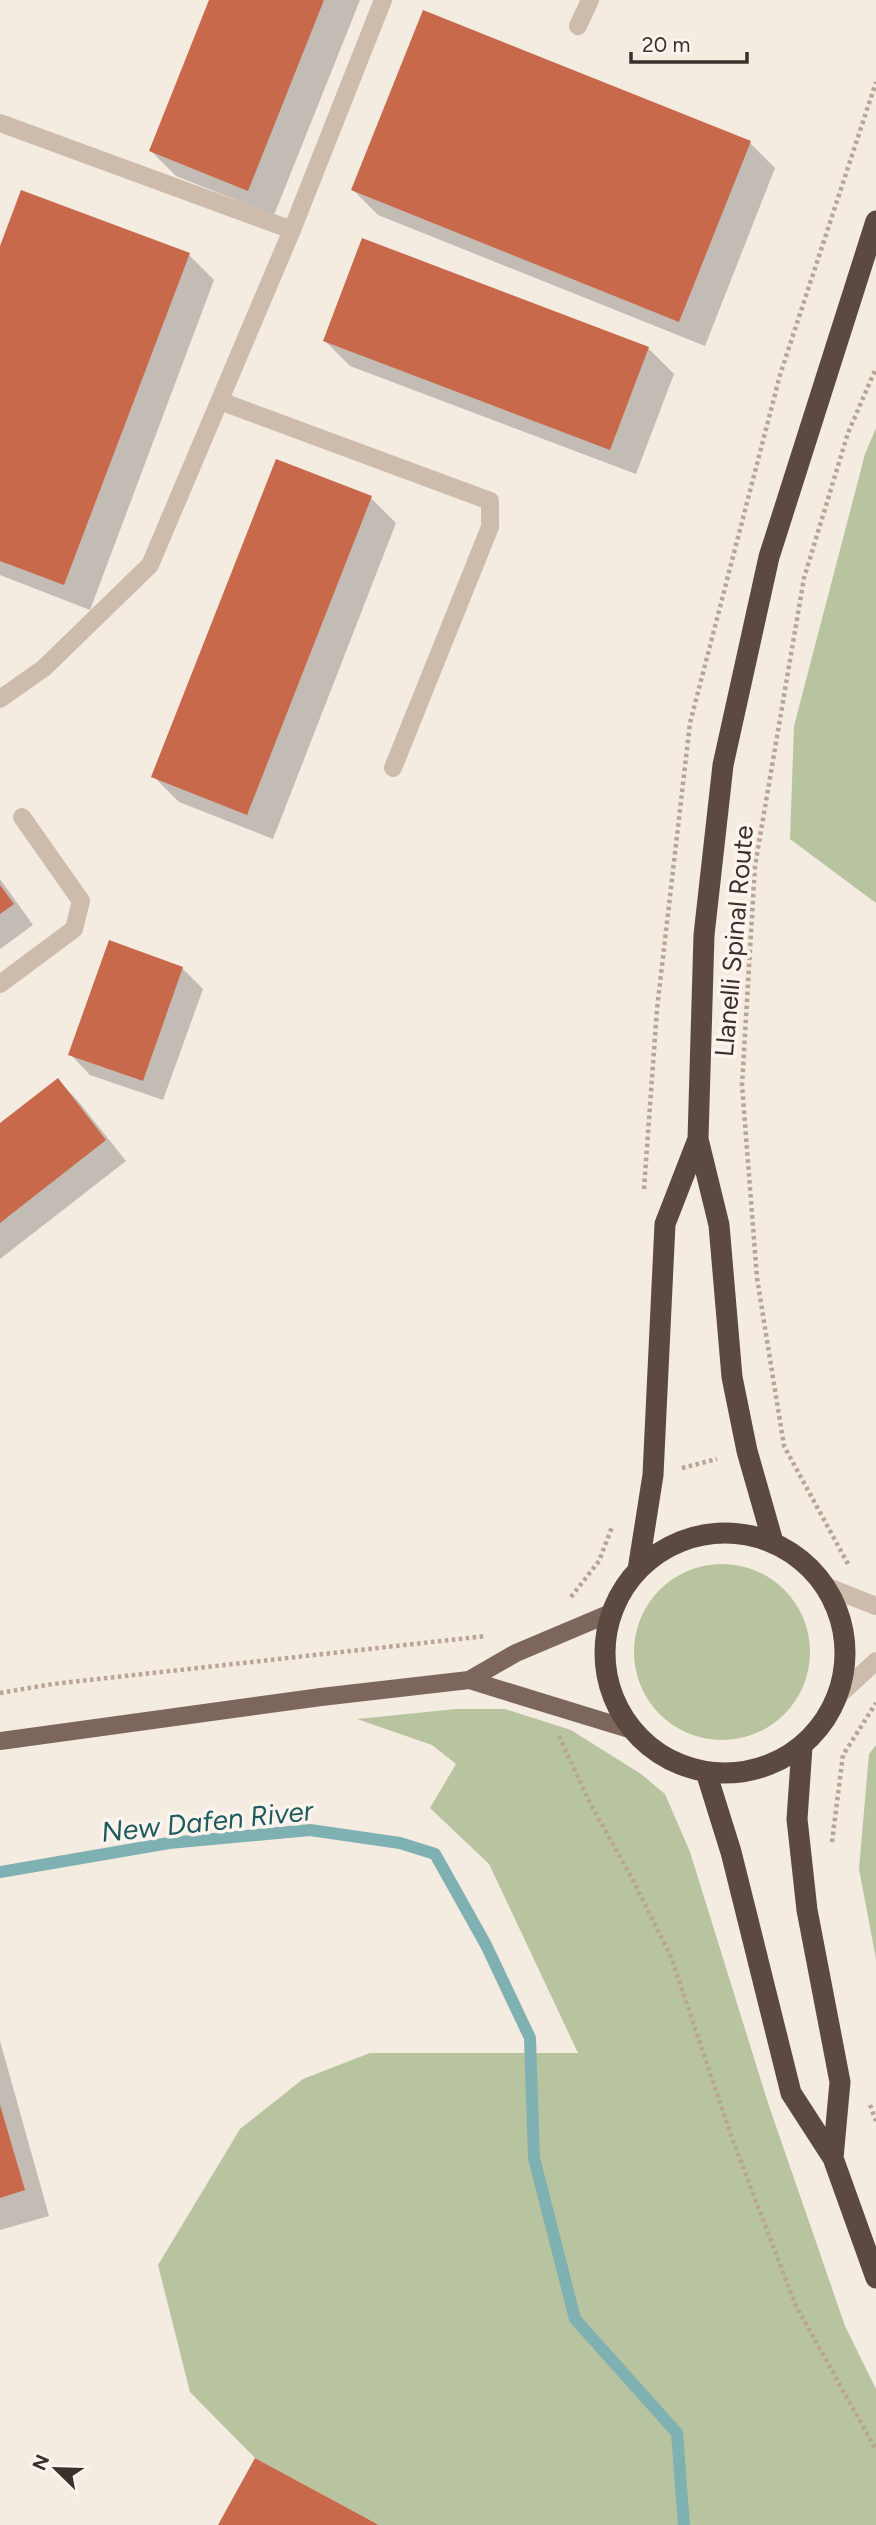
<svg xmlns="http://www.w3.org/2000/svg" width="876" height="2525" font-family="Figtree,sans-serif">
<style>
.green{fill:#b8c4a0}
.shadow{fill:#0003}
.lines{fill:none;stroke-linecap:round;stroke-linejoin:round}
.stream{stroke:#7fb0b2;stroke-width:12}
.building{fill:#c8694b}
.path{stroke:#b9a596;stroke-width:4.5;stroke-dasharray:3.5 3.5;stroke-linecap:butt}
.minor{stroke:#cdbbac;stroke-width:18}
.major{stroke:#7d675c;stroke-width:18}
.highway{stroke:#5c4a42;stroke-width:21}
.labels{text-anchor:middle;stroke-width:7;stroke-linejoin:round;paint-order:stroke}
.street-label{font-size:26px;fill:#3b302b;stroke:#fbf5ee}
.water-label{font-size:28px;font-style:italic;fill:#1f5a5e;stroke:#fbf5ee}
</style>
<rect width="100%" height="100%" fill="#f4ebe1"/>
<!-- green -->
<path class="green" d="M876,428V903L790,839L794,726L865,454Z
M634 1652a88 88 0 1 1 176 0a88 88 0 1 1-176 0Z
M456,1709H505L571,1730L641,1774L665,1794L690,1852L768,2103L845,2326L876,2389V2525H379L255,2458L190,2392L158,2265L240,2129L303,2079L370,2053H578L489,1864L430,1808L456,1764L432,1745L357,1719Z
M876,1745V1959L859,1869L869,1754Z"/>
<!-- shadow -->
<path class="shadow" d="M211,0H360L274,215L176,176L151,151Z
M750,143L775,168L705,346L378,215L353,190Z
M0,251L189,255L214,280L90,610L0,575Z
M325,341L648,348L674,374L636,474L350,366Z
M371,498L396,523L273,839L179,802L154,777Z
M0,879L33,925L0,949Z
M182,968L203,989L163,1100L90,1075L70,1054Z
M58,1080L78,1101L126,1161L0,1259V1125Z
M0,2041L49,2216L0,2230Z"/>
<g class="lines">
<!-- stream -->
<path class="stream" d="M0,1872L169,1843L310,1830L400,1843L435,1854L486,1945L530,2038L534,2158L575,2319L677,2433L684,2525"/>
</g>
<!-- building -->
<path class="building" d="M209,0H324L248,191L149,151Z
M423,10L751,141L679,322L351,190Z
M21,190L190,253L64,585L0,561V246Z
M362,238L649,347L610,450L323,341Z
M276,459L372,496L247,815L151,777Z
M0,885L14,904L0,914Z
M109,940L183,967L143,1081L68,1055Z
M58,1078L106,1140L0,1223V1123Z
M0,2105L25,2190L0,2198Z
M255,2458L379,2525H218Z"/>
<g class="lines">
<!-- path -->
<path class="path" d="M644,1189L657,1009L690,723L780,375L876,82
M682,1468L717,1459
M848,1564L784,1446L757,1278L742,1085L755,866L804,578L848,433L876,368
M571,1597L599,1561L612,1527
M0,1693L53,1684L486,1636
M559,1736L590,1803L633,1880L671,1957L731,2135L795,2304L876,2450
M832,1842L843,1755L876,1703
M870,2105L876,2121"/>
<!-- minor -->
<path class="minor" d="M578,26L590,0
M0,123L292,230
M220,401L490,501V527L393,768
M0,699L44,668L150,565L292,230L383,0
M0,984L74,929L81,901L22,817
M825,1586L876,1606
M838,1696L876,1661"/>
<!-- major -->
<path class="major" d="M469,1680L632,1730
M0,1741L321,1697L469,1680L516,1653L613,1612"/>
<!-- highway -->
<path class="highway" d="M605 1653a120 120 0 1 1 240 0a120 120 0 1 1-240 0Z
M773,1542L747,1451L732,1377L719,1225L698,1139L704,935L723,765L769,557L876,221
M638,1570L653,1475L665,1224L698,1139
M802,1747L797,1819L807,1910L840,2082L833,2158
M706,1772L731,1852L791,2093L833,2158L876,2278"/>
</g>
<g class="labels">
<!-- street labels -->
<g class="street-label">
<text transform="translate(734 941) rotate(-85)" y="9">Llanelli Spinal Route</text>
</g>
<!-- water labels -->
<g class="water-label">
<text transform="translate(207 1821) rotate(-6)" y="10">New Dafen River</text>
</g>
</g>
<!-- north arrow -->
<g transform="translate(56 2469) rotate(293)" stroke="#fbf5ee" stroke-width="5" paint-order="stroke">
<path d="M0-5L12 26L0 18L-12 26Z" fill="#3b302b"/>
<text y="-10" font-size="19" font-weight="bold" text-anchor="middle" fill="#3b302b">N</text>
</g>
<!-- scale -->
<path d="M631 52v10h116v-10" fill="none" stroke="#3b302b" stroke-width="3.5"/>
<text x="642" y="52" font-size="21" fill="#3b302b" stroke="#fbf5ee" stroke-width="5" paint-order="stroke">20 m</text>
</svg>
